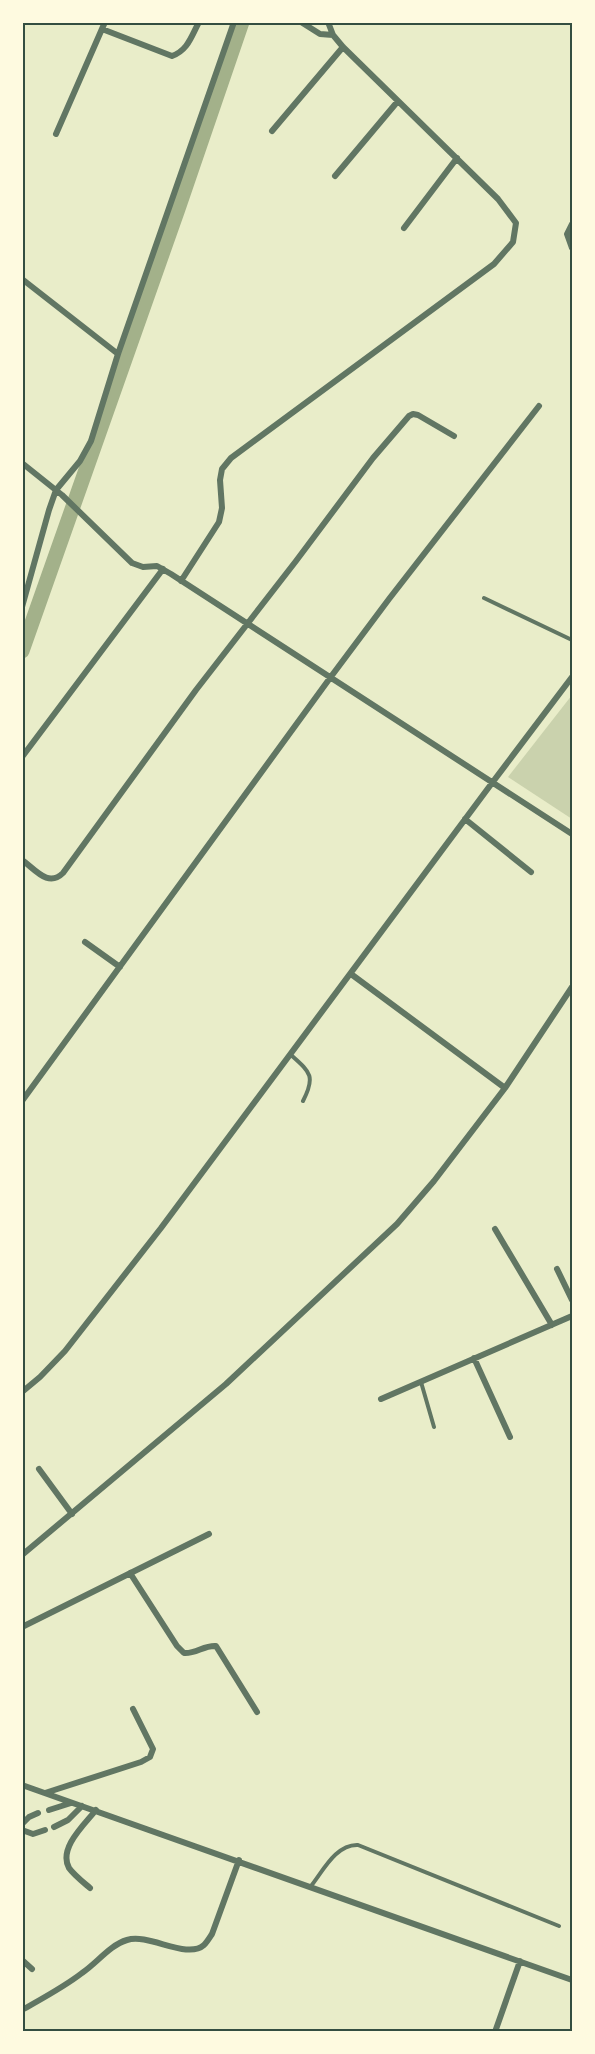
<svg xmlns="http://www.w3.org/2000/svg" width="595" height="2054" font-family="'Open Sans',sans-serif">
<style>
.green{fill:#cad2ad}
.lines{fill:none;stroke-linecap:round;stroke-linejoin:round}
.canal{stroke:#a3b18a;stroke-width:15}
.service{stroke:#617663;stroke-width:4}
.minor{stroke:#617663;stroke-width:6}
.neatline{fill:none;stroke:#344e41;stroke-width:2}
</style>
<rect width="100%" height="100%" fill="#e9edc9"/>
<!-- green -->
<path class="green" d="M572,695V819L508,777Z"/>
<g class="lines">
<!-- canal -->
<path class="canal" d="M22,651L178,209L242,22"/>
<!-- service -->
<path class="service" d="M484,598L572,640
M291,1055C310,1072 316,1076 303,1101
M421,1382L434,1427
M311,1886C323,1871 336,1844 358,1845L559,1926"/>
<!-- minor -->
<path class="minor" d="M301,22L320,34L333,35L328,22
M102,29L172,56C188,50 191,37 199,22
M272,131L343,47
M56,134L105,22
M335,176L398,101
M572,224L567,234L572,248
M404,228L457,158
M22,279L118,354
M22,463L62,495L132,563L143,567L157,566L171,574L572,834
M181,581L219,522L222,508L220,480L222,469L231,458L494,264L513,242L516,223L498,199L343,47L333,35
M22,607L49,510L56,490L80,461L91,441L118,354L234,22
M22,757L163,569
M465,819L531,872
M22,860C35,869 48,888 63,873L196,690L296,561L373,458L409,416L413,414L418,415L454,436
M85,942L120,967
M351,974L505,1088
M22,1101L330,678L389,599L539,406
M495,1229L552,1325
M557,1269L572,1300
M474,1358L510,1437
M22,1392L40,1377L65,1351L161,1228L492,783L572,677
M381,1399L572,1316
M39,1469L72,1514
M22,1555L226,1384L397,1224L434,1181L505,1088L572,987
M130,1573L177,1646L184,1653C196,1654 204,1645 216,1646L257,1712
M22,1627L209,1534
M22,1785L572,1980
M45,1793L141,1762L150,1757L153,1749L133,1709
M49,1810L71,1803
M22,1824L29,1817L38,1813
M54,1827L68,1820L82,1806
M22,1830L33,1834L45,1830
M90,1888C83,1882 74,1875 69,1868C58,1848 85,1824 96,1810
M22,1960L32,1969
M22,2010C43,1998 64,1987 82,1973C97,1963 110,1945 127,1940C149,1933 187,1960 204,1945C207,1942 210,1937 212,1934L239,1860
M495,2032L520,1961"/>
</g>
<!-- border -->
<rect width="595" height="2054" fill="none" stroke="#fefae0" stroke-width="48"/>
<rect x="24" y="24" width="547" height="2006" class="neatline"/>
</svg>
